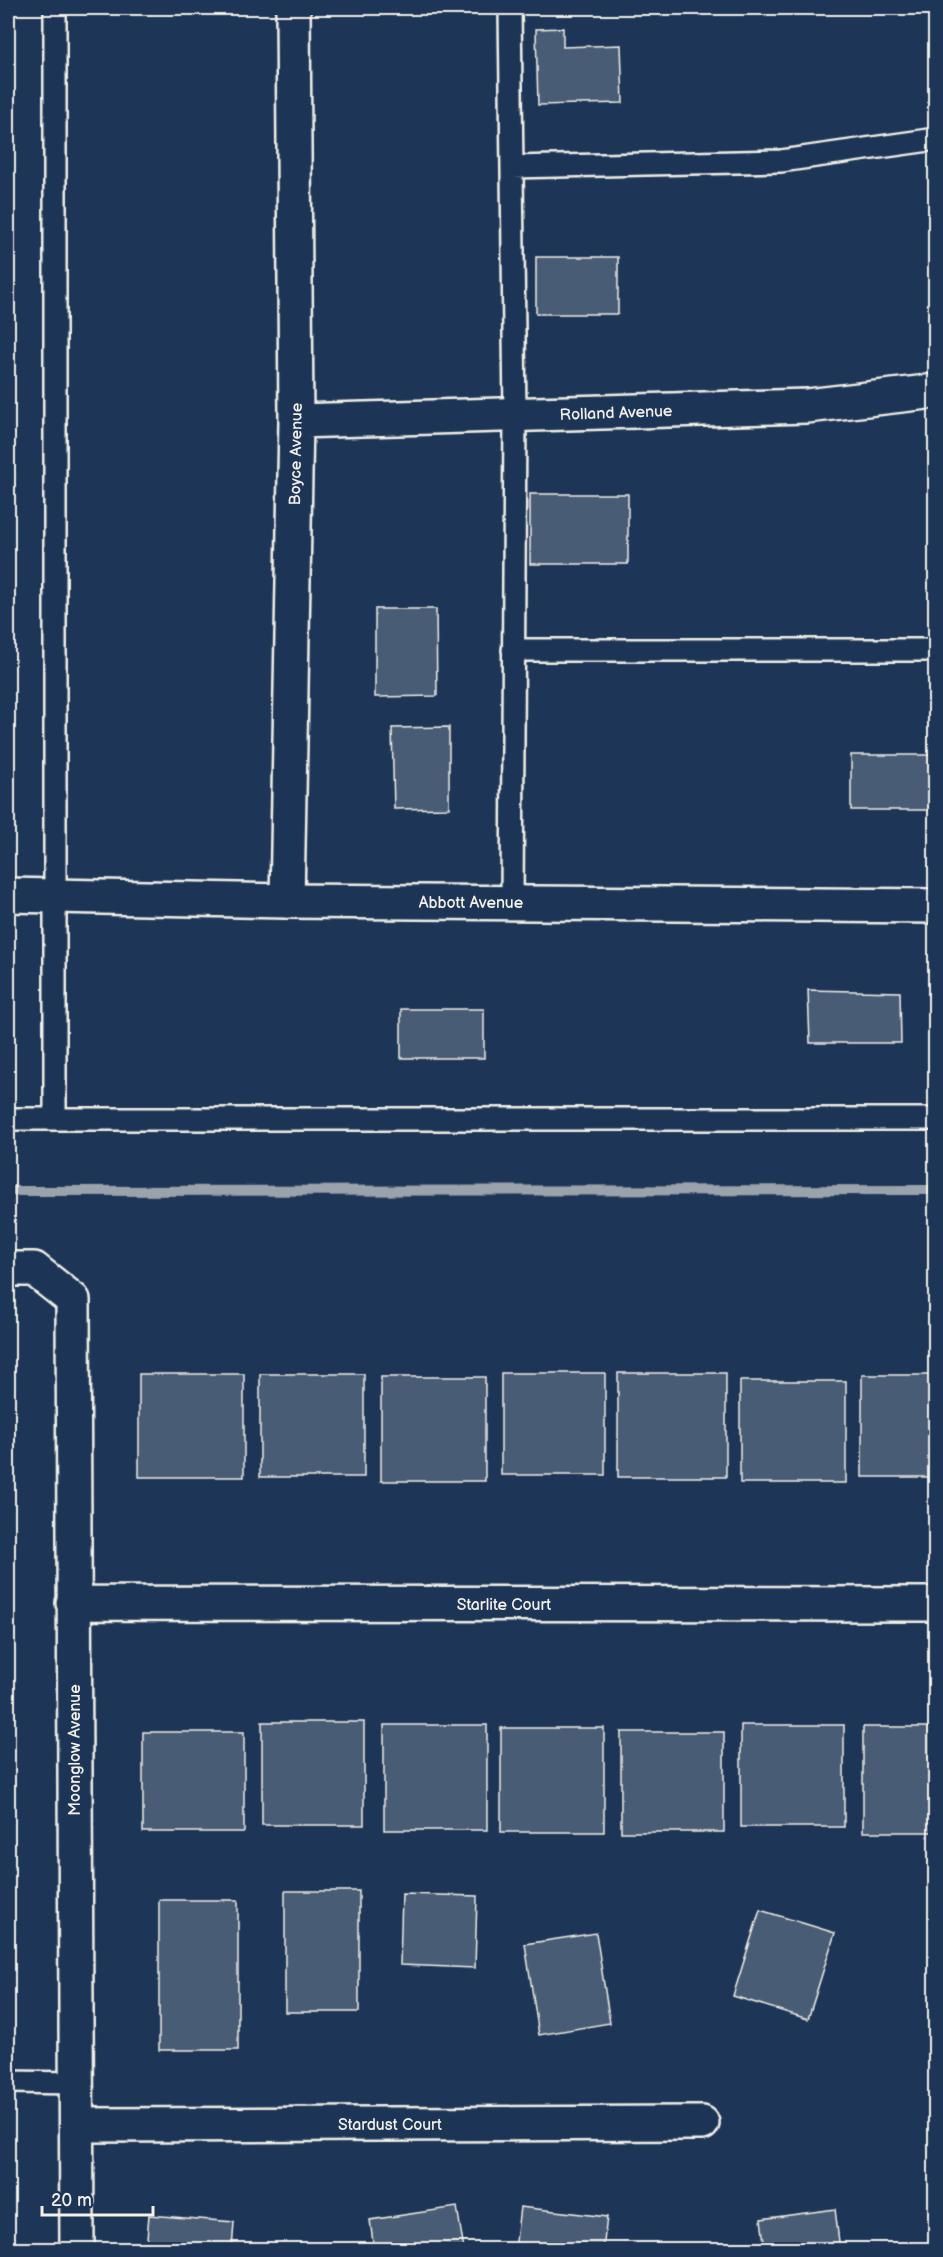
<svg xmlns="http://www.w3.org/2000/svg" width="943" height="2257" font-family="'Balsamiq Sans',sans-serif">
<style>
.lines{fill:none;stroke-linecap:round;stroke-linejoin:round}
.stream{stroke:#9aa2ab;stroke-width:10}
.building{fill:#485b74;stroke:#f4f1e8;stroke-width:1.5}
.lane-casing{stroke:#f4f1e8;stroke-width:26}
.street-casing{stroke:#f4f1e8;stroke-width:38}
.secondary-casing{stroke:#f4f1e8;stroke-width:38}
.lane{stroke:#1d3557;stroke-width:21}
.street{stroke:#1d3557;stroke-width:33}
.secondary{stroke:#1d3557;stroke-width:33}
.labels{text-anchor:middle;stroke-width:6;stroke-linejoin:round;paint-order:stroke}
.street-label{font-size:16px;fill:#f4f1e8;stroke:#1d3557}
</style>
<rect width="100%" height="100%" fill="#1d3557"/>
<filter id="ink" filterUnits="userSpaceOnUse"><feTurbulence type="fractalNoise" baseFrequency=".0167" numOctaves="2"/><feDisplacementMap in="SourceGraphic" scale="12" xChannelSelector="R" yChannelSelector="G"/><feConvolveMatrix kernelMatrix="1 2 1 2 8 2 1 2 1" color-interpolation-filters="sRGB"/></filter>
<g filter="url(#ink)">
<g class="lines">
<!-- stream -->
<path class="stream" d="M8,1191L936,1190"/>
</g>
<!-- building -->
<path class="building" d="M563,28V47L621,45L623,103L538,105L536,29Z
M536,257H618V314H536Z
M530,494H628V564H530Z
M375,609H436L437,696L375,697Z
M449,727V808L394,809L392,728Z
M851,755H932V810H851Z
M808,990L900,992L901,1043H810Z
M401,1009H484V1058H401Z
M501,1373H605V1475H501Z
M618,1373H726V1477H618Z
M139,1374H244V1477H139Z
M260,1374H364V1477H260Z
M862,1375H936V1477H862Z
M381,1377H485V1481H381Z
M740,1381H846V1483H740Z
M262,1722H364V1825H262Z
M384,1725H487V1830H384Z
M741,1725H844V1827H741Z
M863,1727H936V1832H863Z
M501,1728H604V1832H501Z
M143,1732H244V1832H143Z
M621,1732H724V1832H621Z
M285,1891H359V2012H285Z
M402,1894L477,1896L475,1968L400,1965Z
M159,1900H238V2050H159Z
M760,1910L835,1933L808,2019L733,1996Z
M596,1933L610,2023L539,2035L525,1944Z
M457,2207L464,2250H374L370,2220Z
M520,2207L607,2217L603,2250H515Z
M835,2209L840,2250H765L761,2219Z
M149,2215L234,2222L232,2250H146Z"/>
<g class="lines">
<!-- lane casing -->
<g class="lane-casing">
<path id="lane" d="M510,8L515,414L512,903
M512,167L781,161L936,139
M513,650H936
M8,1119H936
M55,1119V8
M8,2082L77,2083"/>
</g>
<!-- street casing -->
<g class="street-casing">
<path id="street" d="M296,421L807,406L936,391
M287,901L296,421L293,8
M8,1269H34L73,1300L77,2250
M73,1603L936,1604
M77,2125L702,2123"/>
</g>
<!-- secondary casing -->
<g class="secondary-casing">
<path id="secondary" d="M8,895L287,901L936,906"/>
</g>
<!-- lane -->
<use href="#lane" class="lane"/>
<!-- street -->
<use href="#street" class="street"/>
<!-- secondary -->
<use href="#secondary" class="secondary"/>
</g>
</g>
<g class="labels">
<!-- street labels -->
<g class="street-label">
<text transform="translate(616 412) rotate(-2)" y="6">Rolland Avenue</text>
<text transform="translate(295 454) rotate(-89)" y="6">Boyce Avenue</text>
<text x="471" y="908">Abbott Avenue</text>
<text x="504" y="1610">Starlite Court</text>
<text transform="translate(74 1750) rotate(-90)" y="6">Moonglow Avenue</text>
<text x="390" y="2130">Stardust Court</text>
</g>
</g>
<!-- margin -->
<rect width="943" height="2257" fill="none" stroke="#1d3557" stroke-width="30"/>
<rect x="15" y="15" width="913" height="2227" fill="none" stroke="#f4f1e8" stroke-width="2" filter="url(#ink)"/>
<!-- scale -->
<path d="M42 2206v9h111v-9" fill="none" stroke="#f4f1e8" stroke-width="3"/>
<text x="51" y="2206" font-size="18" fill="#f4f1e8" stroke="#1d3557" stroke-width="4.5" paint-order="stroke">20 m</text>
</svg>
